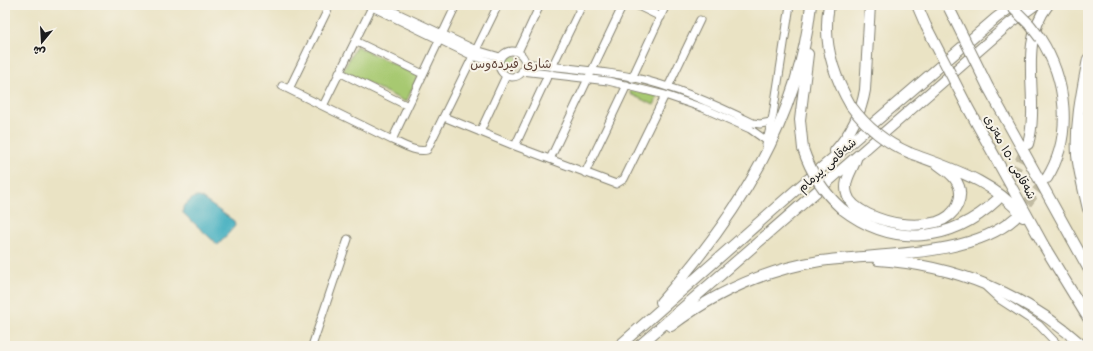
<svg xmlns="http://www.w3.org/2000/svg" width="1093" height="351" font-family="'Shantell Sans','Playpen Sans Arabic',sans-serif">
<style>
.green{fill:#a7c971;stroke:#627246}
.water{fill:#42afc0;stroke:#2f666e}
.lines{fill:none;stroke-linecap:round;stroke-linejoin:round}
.highway-tunnel{stroke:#c1bba2;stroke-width:10;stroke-dasharray:10 5;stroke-linecap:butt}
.minor-casing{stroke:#838070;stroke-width:9}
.highway-casing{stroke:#838070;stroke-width:12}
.minor{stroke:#fff;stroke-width:7}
.highway{stroke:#fff;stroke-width:10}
.highway-bridge-casing{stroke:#838070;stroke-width:12;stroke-linecap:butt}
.highway-bridge{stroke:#fff;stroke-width:10}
.labels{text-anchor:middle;stroke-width:4;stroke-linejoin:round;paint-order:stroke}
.street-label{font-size:12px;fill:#1c1c1c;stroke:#f7f3e8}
.neighbourhood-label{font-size:13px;fill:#61463b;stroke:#f7f3e8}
</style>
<rect width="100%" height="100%" fill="#f7f3e8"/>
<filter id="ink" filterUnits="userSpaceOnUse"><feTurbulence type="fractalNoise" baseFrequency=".025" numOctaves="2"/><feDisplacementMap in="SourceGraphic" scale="8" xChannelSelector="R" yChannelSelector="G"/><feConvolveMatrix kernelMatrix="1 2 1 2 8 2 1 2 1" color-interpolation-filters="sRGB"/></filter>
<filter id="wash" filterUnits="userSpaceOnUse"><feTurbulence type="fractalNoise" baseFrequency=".012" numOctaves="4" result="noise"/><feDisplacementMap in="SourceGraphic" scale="16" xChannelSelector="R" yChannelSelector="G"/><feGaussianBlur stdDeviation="0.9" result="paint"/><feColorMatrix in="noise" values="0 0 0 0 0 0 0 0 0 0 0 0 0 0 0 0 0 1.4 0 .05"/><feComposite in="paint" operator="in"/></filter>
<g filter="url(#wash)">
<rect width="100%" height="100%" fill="#eae3c4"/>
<!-- green -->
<path class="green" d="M356,46L418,76L406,102L343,71Z
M504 63a8 8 0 1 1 16 0a8 8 0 1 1-16 0Z
M631,90L658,96L654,105L630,94Z"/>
<!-- water -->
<path class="water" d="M194,197H200L234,221L235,226L218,245L183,213V207Z"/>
</g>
<g filter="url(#ink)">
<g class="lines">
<!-- highway-tunnel -->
<path class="highway-tunnel" d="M997,200L1008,185L1027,146
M1018,215L1046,179"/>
<!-- minor casing -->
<g class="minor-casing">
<path id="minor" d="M368,5L473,56L498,64
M380,5L476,50L500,57
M636,5L661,17
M355,41L423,74
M499 64a13 13 0 1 1 26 0a13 13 0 1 1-26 0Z
M518,52L540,5
M525,63C560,68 596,70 631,77C674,86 714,104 753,123L760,124L771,122
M552,67L582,5
M522,71L608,81L665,95L703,108L750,129L767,141
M339,72L408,106
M632,78L665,7
M282,86L392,140C402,144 416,153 427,150L498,5
M668,87L700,20
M289,89L330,5
M323,106L373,5
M444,117L515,146L616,184L624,179L665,95
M480,132L506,76
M392,140L456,5
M766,145L773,115L790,5
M515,146L548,75
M550,159L623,5
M585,173L627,85
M986,287L999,299L1039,325L1059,346
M312,346L348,239"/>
</g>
<!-- highway casing -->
<g class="highway-casing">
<path id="highway" d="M829,5C822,41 833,75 851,106
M917,5L926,26
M1040,38C1066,78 1074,135 1047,178
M1088,59C1082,91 1075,122 1077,155C1079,173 1084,191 1088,209
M988,87L1088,268
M967,106L1044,246L1088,318
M1028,144C1041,98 1016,46 1048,5
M803,149L800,120L808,54
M835,151C851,133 861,114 865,90L870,5
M910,153C952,169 995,181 1023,217
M1084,157L1088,116
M856,159C852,171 843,181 847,194C849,204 860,210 868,214C889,224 914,228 937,222C956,216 967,196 955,179C950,172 942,168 936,163
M842,209C893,248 951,243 997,200
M878,260C955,265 1026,294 1083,346
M661,302C737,216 798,122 811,5
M671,326C716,292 764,270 820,261C878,253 970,258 1015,218
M619,346L797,189L996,18L1014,5
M639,346L1009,24L1035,5"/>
</g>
<!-- minor -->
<use href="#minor" class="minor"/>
<!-- highway -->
<use href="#highway" class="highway"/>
<!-- highway-bridge casing -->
<g class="highway-bridge-casing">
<path id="highway-bridge" d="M1010,5L1030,25L1040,38
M949,8L988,87
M926,26L967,106
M851,106C867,128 886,143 910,153
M803,149C811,173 823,192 842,209"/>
</g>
<!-- highway-bridge -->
<use href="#highway-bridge" class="highway-bridge"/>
</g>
</g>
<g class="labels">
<!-- street labels -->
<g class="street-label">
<text transform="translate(1010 157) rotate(61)" y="4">شەقامی ١٥٠ مەتری</text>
<text transform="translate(827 165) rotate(-42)" y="4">شەقامی پیرمام</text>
</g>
<!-- neighbourhood labels -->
<g class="neighbourhood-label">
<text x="511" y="68">شاری فیردەوس</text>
</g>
</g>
<!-- margin -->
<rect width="1093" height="351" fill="none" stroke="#f7f3e8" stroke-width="20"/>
<!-- north arrow -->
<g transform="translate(42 42) rotate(198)" stroke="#f7f3e8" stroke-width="3" paint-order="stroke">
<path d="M0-3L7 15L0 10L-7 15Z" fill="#1c1c1c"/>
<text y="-6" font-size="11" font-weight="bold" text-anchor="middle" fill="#1c1c1c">ش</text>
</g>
</svg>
